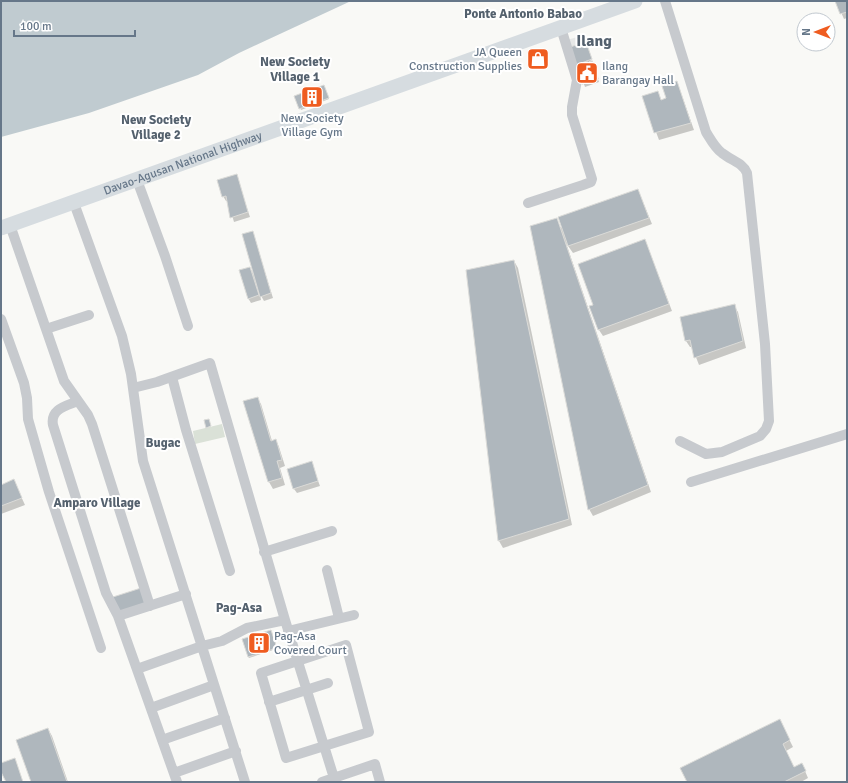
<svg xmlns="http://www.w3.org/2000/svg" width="848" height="783" font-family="Signika,sans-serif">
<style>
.built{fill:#e7e8e7}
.green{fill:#dae1d7}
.water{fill:#c0cbd0}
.shadow{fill:#0003}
.building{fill:#afb7bd;stroke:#dbdbd8}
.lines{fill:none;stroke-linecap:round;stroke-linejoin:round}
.minor{stroke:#c7cace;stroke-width:10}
.highway{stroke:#d6dce0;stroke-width:15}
.labels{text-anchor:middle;stroke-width:4;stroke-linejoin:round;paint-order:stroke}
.poi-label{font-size:12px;fill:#667789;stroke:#fff;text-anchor:start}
.street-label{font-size:12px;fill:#667789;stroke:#fff}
.neighbourhood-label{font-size:13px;font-weight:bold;fill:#54616e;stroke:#fff}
.district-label{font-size:16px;font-weight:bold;fill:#54616e;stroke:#fff}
</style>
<rect width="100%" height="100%" fill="#f9f9f6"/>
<!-- built -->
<path class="built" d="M584,35L599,79L582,85L567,40Z"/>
<!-- green -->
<path class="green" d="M222,424L225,437L195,444L193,431Z"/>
<!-- water -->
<path class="water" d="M1,1H351L239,53L198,75L89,113L1,137Z"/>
<!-- shadow -->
<path class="shadow" d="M836,1H847V18L844,19Z
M586,44L591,60L587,63L592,62L599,82L585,87L577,64Z
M677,82L694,130L659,140L643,97L657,92L662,101L667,99Z
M324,86L329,99L301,110L296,96Z
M236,175L250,217L234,222L228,201H226L223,196Z
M638,190L652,224L573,253L566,243L651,492L593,516L589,509L556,219L561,228Z
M252,232L273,298L264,301L260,294L261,300L251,303L248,298L250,268L254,275Z
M645,240L672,311L603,336L599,330L594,305Z
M514,261L518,268L572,525L503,548L499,541L467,271Z
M734,306L738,312L746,348L699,365L692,347H690L686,341Z
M257,398L261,404L272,441L276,440L279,447L285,466L280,468L285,485L273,489L269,482L245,402Z
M311,462L320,486L297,493L294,489Z
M14,481L25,505L1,514V486Z
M271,632L276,649L249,658L248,656Z
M783,727L793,747L786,751L794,768L805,771L808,778L801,782H688Z
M48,729L52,736L68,782H32Z
M15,759L23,782H6L1,764Z"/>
<!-- building -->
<path class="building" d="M835,1H847V12L840,14Z
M586,42L592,59L576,65L570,47Z
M587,61L588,63L592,61L598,79L582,84L576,67Z
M677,81L691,123L654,133L642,96L658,91L661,100L666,98L662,86Z
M324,85L329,98L299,109L294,96Z
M237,174L248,212L230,218L226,196L222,197L217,180Z
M638,189L649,218L568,246L558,217Z
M557,218L648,485L588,510L530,226Z
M253,231L271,293L260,297L242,234Z
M645,239L669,304L598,330L589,306L593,305L578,264Z
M514,260L569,519L498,541L466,270Z
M250,267L259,295L248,299L239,270Z
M735,304L743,341L694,358L690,340L685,341L680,317Z
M258,397L271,441L276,439L282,460L277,461L282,478L268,482L243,401Z
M209,419L211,426L206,428L204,420Z
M312,461L318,481L293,489L287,469Z
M14,479L22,498L1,506V485Z
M141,588L146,605L118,614L113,597Z
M271,630L277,648L248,657L242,639Z
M780,719L790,740L783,744L794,767L802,763L806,771L784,782H687L680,768Z
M48,728L67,782H31L16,740Z
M15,758L23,782H6L1,772V763Z"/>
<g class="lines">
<!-- minor -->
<path class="minor" d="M665,1L706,132C711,140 715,148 722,153C732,161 742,162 747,173L765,344L769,421L766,429L760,436L722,452L706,454L680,441
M137,180L165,256L188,326
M74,203L122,336L131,374L143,461L245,782
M528,203L583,185L591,182L592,179L572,115V107L577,80L561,28
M10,225L64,381L88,415L92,424L150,606
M1,319L24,383L27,398L28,419L49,492L101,648
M46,329L89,315
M172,377L186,430L230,571
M133,388L157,382L210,363L285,620L334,778
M78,401C66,406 50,409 53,425L106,593L118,616L177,782
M691,482L847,434
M264,552L332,531
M327,570L339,618
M118,616L186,594
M288,631L354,615
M346,645L369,732L286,758L261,673Z
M137,669L202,646L222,641L247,628L285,620
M269,702L328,683
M151,708L214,685
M162,740L225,718
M174,773L236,751
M322,782L375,764L380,782"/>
<!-- highway -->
<path class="highway" id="s1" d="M1,228L635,1"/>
</g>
<!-- icons -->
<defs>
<g id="shop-square" transform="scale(1.15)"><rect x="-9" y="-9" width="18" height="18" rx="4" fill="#ef5c20" stroke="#fff"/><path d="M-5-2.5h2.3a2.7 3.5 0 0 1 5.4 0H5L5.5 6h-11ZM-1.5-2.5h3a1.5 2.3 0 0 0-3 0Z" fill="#fff"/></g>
<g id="civic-square" transform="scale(1.15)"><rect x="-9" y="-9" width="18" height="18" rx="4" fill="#ef5c20" stroke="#fff"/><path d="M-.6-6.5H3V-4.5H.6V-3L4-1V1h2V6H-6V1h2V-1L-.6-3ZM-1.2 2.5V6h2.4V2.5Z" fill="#fff"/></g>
<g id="building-square" transform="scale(1.15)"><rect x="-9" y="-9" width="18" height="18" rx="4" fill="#ef5c20" stroke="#fff"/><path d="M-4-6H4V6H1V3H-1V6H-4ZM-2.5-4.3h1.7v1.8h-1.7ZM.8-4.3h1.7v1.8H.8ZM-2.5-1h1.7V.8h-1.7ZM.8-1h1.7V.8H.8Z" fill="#fff"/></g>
</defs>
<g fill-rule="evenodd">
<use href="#shop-square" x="538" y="59"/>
<use href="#civic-square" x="587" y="73"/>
<use href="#building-square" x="312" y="97"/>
<use href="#building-square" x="259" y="643"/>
</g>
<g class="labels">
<!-- poi labels -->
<g class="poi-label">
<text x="522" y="56" text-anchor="end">JA Queen<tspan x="522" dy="14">Construction Supplies</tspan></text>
<text x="602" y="70">Ilang<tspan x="602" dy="14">Barangay Hall</tspan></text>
<text x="312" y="122" text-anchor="middle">New Society<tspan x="312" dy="14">Village Gym</tspan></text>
<text x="274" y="640">Pag-Asa<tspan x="274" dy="14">Covered Court</tspan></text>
</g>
<!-- street labels -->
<g class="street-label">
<text dy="4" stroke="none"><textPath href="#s1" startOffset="193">Davao-Agusan National Highway</textPath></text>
</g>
<!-- neighbourhood labels -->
<g class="neighbourhood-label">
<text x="523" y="18">Ponte Antonio Babao</text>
<text x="295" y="66">New Society<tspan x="295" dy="15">Village 1</tspan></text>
<text x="156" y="124">New Society<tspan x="156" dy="15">Village 2</tspan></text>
<text x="163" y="447">Bugac</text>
<text x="97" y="507">Amparo Village</text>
<text x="239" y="612">Pag-Asa</text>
</g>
<!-- district labels -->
<g class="district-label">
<text x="594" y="46">Ilang</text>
</g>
</g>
<!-- border -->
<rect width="848" height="783" fill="none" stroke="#667789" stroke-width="4"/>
<!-- north arrow -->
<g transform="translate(816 32) rotate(270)"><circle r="19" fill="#ffffff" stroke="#c2c9d0"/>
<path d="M0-3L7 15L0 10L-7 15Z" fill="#ef5c20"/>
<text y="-6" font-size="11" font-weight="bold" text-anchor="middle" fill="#667789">N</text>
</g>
<!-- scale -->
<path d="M14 30v6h121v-6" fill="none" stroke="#667789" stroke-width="2"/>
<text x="20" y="30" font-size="12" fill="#667789" stroke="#ffffff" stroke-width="3" paint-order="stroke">100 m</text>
</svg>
